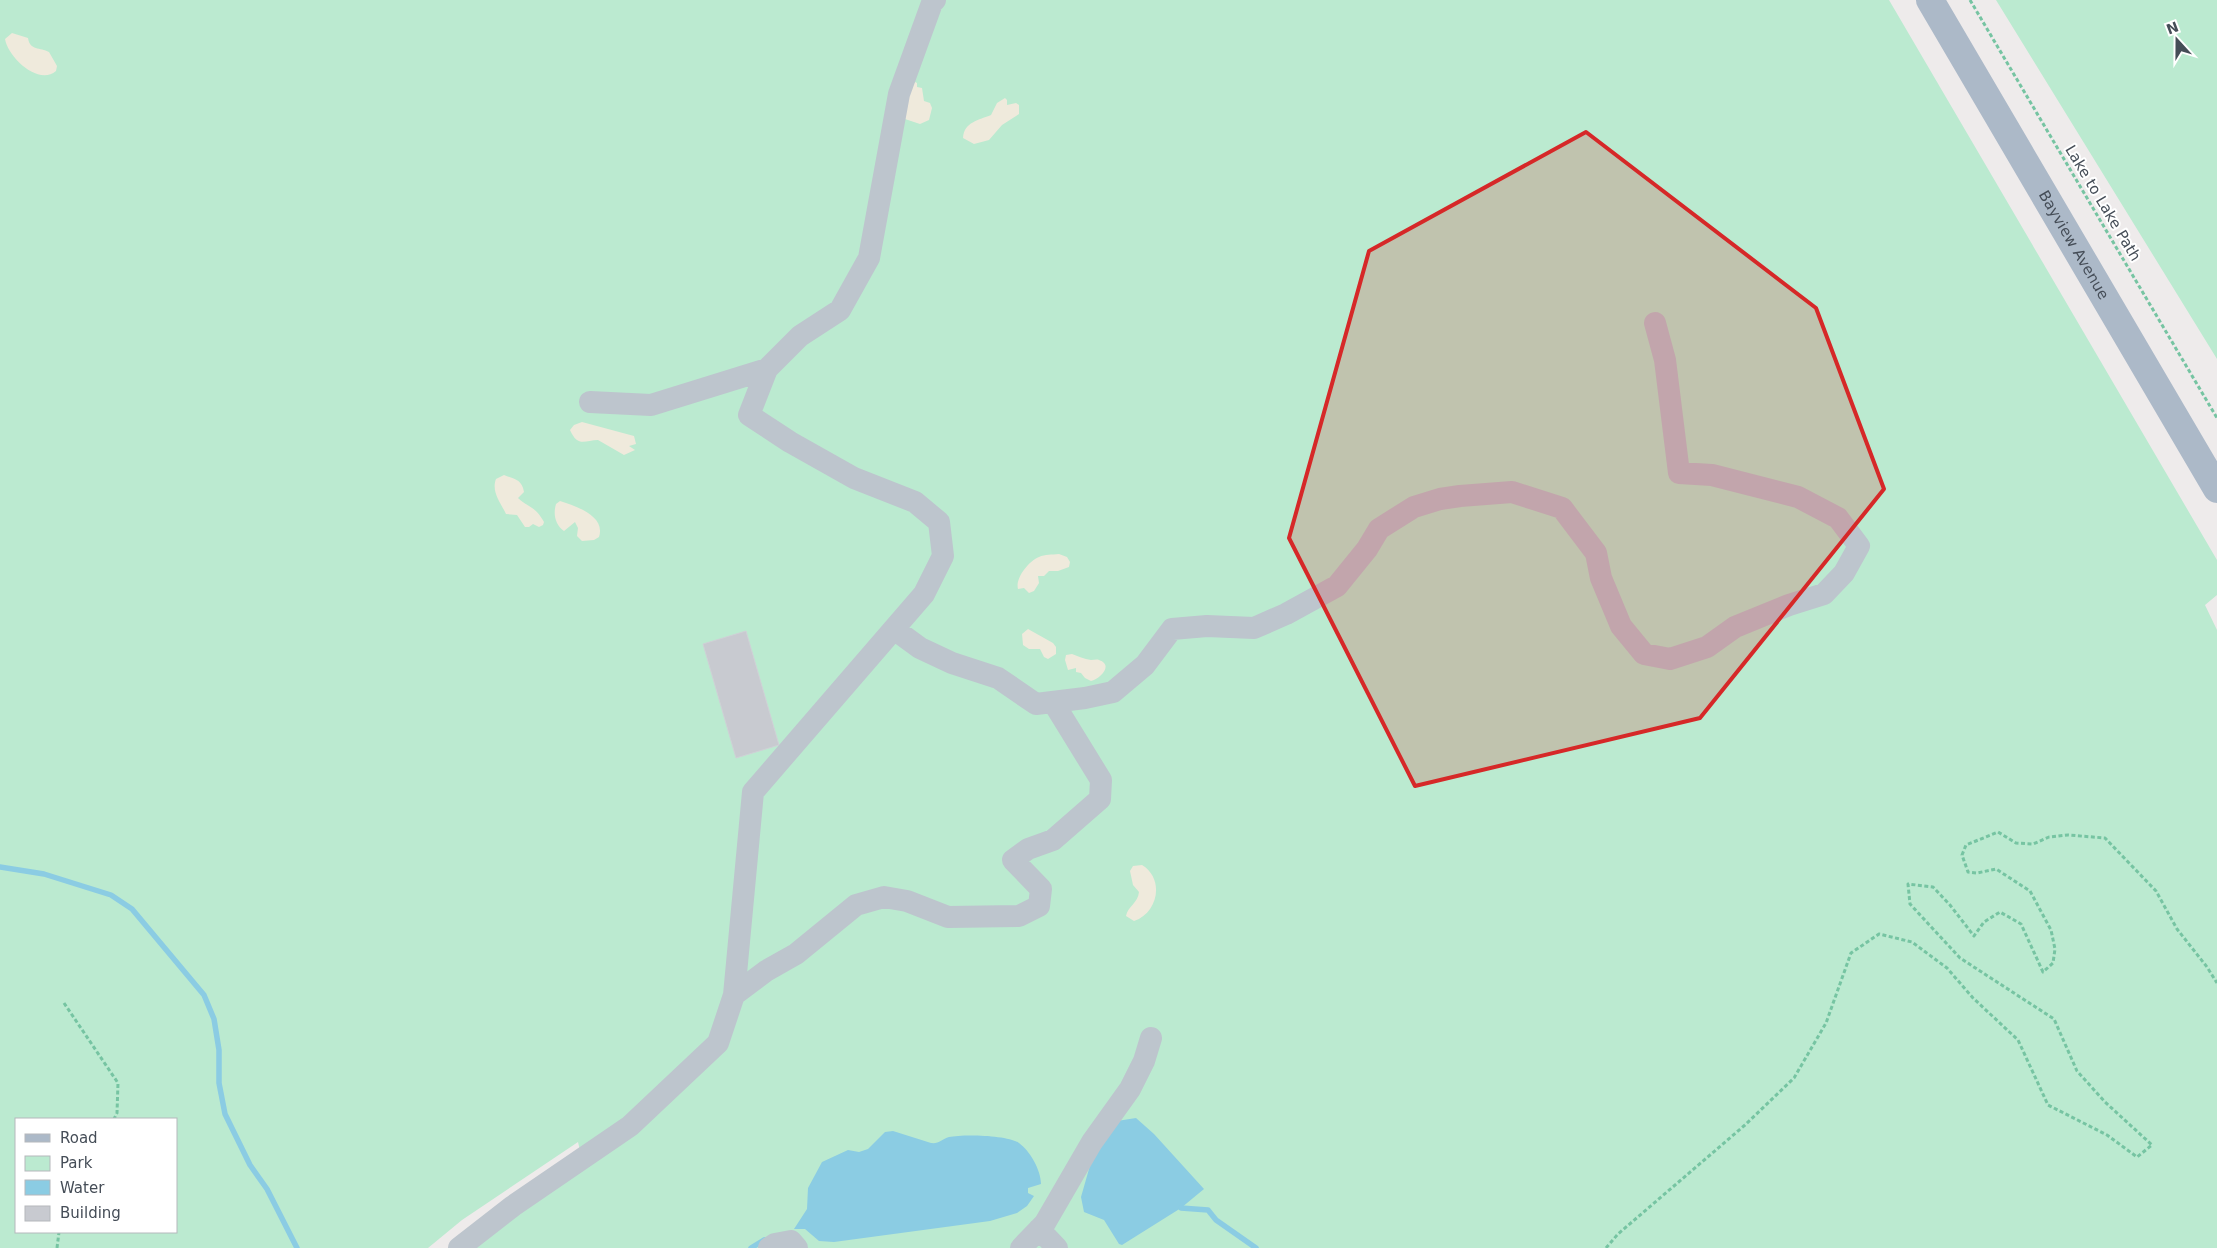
<svg xmlns="http://www.w3.org/2000/svg" width="2217" height="1248" font-family="'DejaVu Sans',sans-serif">
<style>
.green{fill:#bbead0;fill-rule:evenodd}
.sand{fill:#efeadc}
.water{fill:#8bcce3}
.lines{fill:none;stroke-linecap:round;stroke-linejoin:round}
.stream{stroke:#8bcce3;stroke-width:5.5}
.building{fill:#c8cad0;stroke:#cfd1d6}
.path{stroke:#76c4a2;stroke-width:3;stroke-dasharray:4 2.5;stroke-linecap:butt}
.minor{stroke:#bdc5cd;stroke-width:22}
.major{stroke:#acb9c8;stroke-width:28}
.marked{fill:#d62828;fill-opacity:0.2;stroke:#d62828;stroke-width:4;stroke-linejoin:round}
.labels{text-anchor:middle;stroke-width:4;stroke-linejoin:round;paint-order:stroke}
.street-label{font-size:15px;fill:#454d57;stroke:#fff}
</style>
<rect width="100%" height="100%" fill="#eeebeb"/>
<!-- green -->
<path class="green" d="M0,0H1889L2217,560V595L2205,605L2217,630V1248H467L582,1159L578,1142L462,1220L428,1248H0ZM16,1119H176V1232H16Z
M1996,0H2217V359Z"/>
<!-- sand -->
<path class="sand" d="M12,33L28,38C30,51 40,47 49,52L57,66L56,71C38,86 8,57 5,39Z
M915,82L917,83V87L922,88L924,101L930,103L932,108L929,120L920,124L905,119L904,96Z
M1005,98L1007,100V105L1016,103L1019,105V114L1002,125L989,140L974,144L963,138C964,122 979,120 991,115L997,103Z
M582,422L634,436L636,444L629,446L635,450L624,455L598,440C585,440 578,448 570,430L574,425Z
M504,475C514,479 522,479 524,492L518,498C529,508 535,506 544,522L543,525L539,527L533,524L529,527H525L517,515L506,514C501,503 491,492 496,479Z
M560,501C576,506 606,516 599,537L594,540L582,541L577,536L578,528L575,522L564,531C555,525 553,514 556,504Z
M1059,554L1067,557L1070,562L1069,567L1058,571H1049L1044,576H1038L1039,583L1034,591L1029,593L1024,588L1018,589C1015,578 1029,561 1039,557C1045,554 1052,555 1059,554Z
M1028,629L1053,643L1056,647V654L1048,659L1044,657L1040,649H1029L1023,645L1022,634Z
M1072,654C1078,656 1084,659 1091,660C1094,660 1097,659 1099,660C1114,665 1100,679 1091,681L1085,678L1081,673L1076,672V668L1068,670L1065,660L1066,655Z
M1142,865C1165,879 1158,913 1134,921L1126,916C1128,906 1138,903 1139,892L1133,885L1130,871L1133,866Z"/>
<!-- water -->
<path class="water" d="M1136,1118L1154,1134L1204,1189L1181,1208L1122,1245L1119,1244L1104,1220L1084,1212L1081,1197L1093,1155L1117,1121Z
M893,1131L931,1143C939,1144 942,1139 949,1137C963,1134 1008,1135 1019,1143C1030,1151 1041,1170 1041,1184L1028,1188V1193L1034,1196L1027,1206L1017,1213L990,1221L834,1242L819,1241L805,1229H794L807,1209L808,1188L822,1162L848,1150L859,1152L868,1149L885,1132Z"/>
<g class="lines">
<!-- stream -->
<path class="stream" d="M0,867L44,874L111,895L132,909L204,995L214,1019L219,1050V1083L225,1114L250,1165L267,1189L297,1248
M1181,1208L1208,1210L1216,1220L1256,1248
M751,1248L764,1240"/>
</g>
<!-- building -->
<path class="building" d="M746,631L779,745L736,758L703,644Z"/>
<g class="lines">
<!-- path -->
<path class="path" d="M1970,0L2217,418
M64,1003L118,1083L117,1113L114,1119
M57,1248L59,1232
M1606,1248L1618,1234L1745,1125L1794,1078L1826,1023L1851,953L1879,934L1912,942L1947,968L1973,998L2018,1040L2048,1105L2107,1135L2137,1157L2152,1145L2105,1102L2077,1071L2054,1019L1960,958L1910,904L1908,884L1933,887L1950,905L1974,936L1984,922L2000,912L2021,924L2043,972L2053,963L2055,949L2051,930L2030,891L1996,869L1977,873L1968,872L1962,855L1966,845L1998,832L2016,843L2033,844L2049,837L2068,835L2105,838L2156,891L2177,929L2207,967L2217,983"/>
<!-- minor -->
<path class="minor" d="M590,402L651,405L767,369
M894,629L920,648L952,663L998,678L1036,704L1085,698L1113,692L1145,665L1172,629L1207,626L1254,628L1286,614L1337,586L1367,549L1379,529L1414,507L1440,499L1460,496L1512,492L1562,508L1596,553L1601,578L1621,626L1644,654L1670,659L1707,647L1735,627L1789,605L1824,594L1844,573L1859,546L1838,518L1798,497L1712,475L1679,473L1665,360L1655,323
M734,995L766,971L796,954L856,905L884,897L907,901L948,917L1019,916L1039,906L1041,889L1013,860L1028,849L1053,840L1100,799L1101,780L1053,702
M1039,1229L1057,1248
M459,1248L513,1206L630,1126L718,1043L734,995L753,792L924,594L943,556L939,522L915,502L854,478L790,442L749,415L767,369L800,336L840,310L869,258L899,94L932,3L935,0
M769,1248L775,1244L791,1241L797,1248
M1021,1248L1045,1223L1092,1142L1130,1089L1144,1061L1151,1038"/>
<!-- major -->
<path class="major" id="s1" d="M1930,0L2217,489"/>
</g>
<!-- marked area -->
<path class="marked" d="M1586,132L1816,308L1884,489L1700,718L1415,786L1289,538L1369,251Z"/>
<g class="labels">
<!-- street labels -->
<g class="street-label">
<text transform="translate(2103 203) rotate(59)" y="5">Lake to Lake Path</text>
<text dy="5" stroke="none"><textPath href="#s1" startOffset="284">Bayview Avenue</textPath></text>
</g>
</g>
<!-- legend -->
<rect x="15" y="1118" width="162" height="115" fill="#ffffff" stroke="#b5b8bc"/>
<rect x="25" y="1134" width="25" height="8" fill="#acb9c8" stroke="#b5b8bc"/>
<text x="60" y="1143" font-size="15" fill="#454d57">Road</text>
<rect x="25" y="1156" width="25" height="15" fill="#bbead0" stroke="#b5b8bc"/>
<text x="60" y="1168" font-size="15" fill="#454d57">Park</text>
<rect x="25" y="1180" width="25" height="15" fill="#8bcce3" stroke="#b5b8bc"/>
<text x="60" y="1193" font-size="15" fill="#454d57">Water</text>
<rect x="25" y="1206" width="25" height="15" fill="#c8cad0" stroke="#b5b8bc"/>
<text x="60" y="1218" font-size="15" fill="#454d57">Building</text>
<!-- north arrow -->
<g transform="translate(2177 40) rotate(339)" stroke="#ffffff" stroke-width="4" paint-order="stroke">
<path d="M0-4L9 19L0 12L-9 19Z" fill="#454d57"/>
<text y="-8" font-size="14" font-weight="bold" text-anchor="middle" fill="#454d57">N</text>
</g>
</svg>
